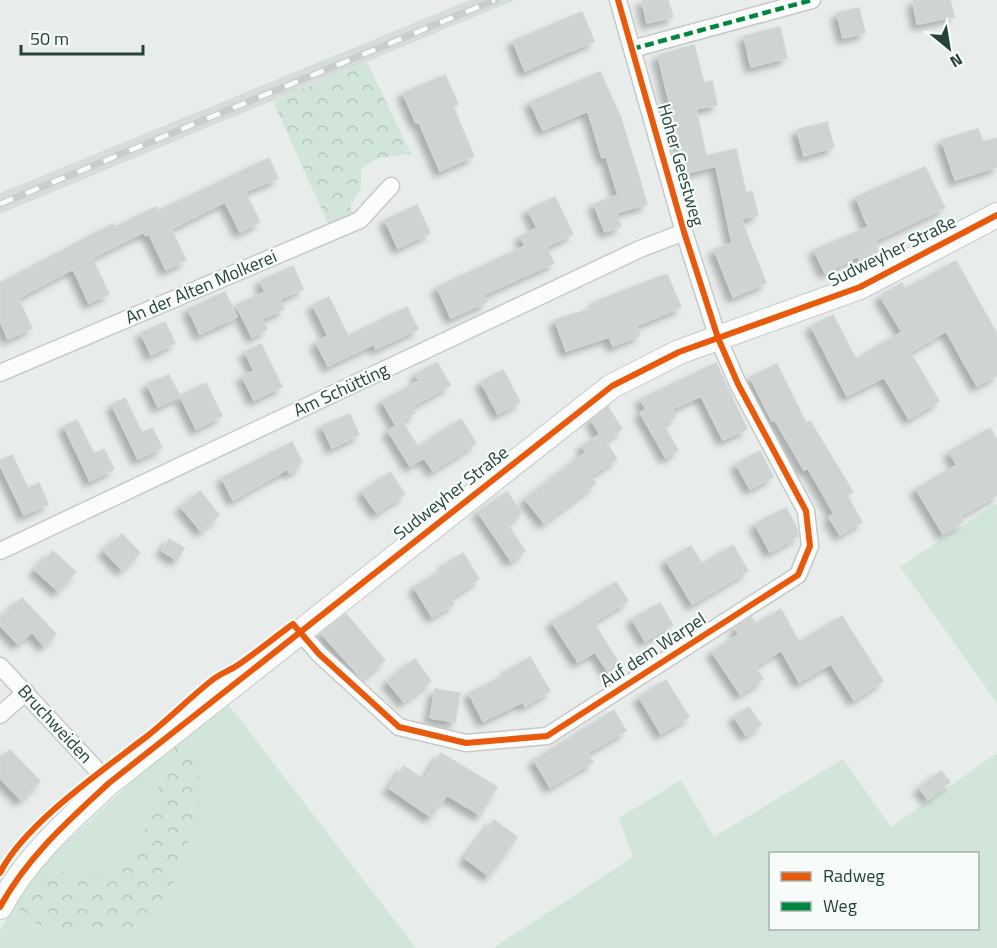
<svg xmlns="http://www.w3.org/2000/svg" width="997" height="948" font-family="'Titillium Web',sans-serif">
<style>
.built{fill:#d6dedb}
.grass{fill:#d1e6d8;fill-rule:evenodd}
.forest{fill:url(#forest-crowns)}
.building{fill:#cfd4d2;stroke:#d1d6d4;stroke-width:1.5;filter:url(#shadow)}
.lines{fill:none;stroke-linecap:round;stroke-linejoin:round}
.street-casing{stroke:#c5cac8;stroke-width:19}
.secondary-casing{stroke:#c3cbc8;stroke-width:26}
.street{stroke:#fcfcfc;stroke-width:16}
.secondary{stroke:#fcfcfc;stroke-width:24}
.rail-casing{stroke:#c9cdcc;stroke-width:7}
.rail{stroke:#f7fbf9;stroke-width:4.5;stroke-dasharray:14;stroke-linecap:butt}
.quiet{stroke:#00873e;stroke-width:4.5;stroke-dasharray:9 4.5;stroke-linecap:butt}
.cycleway-casing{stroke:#f7fbf9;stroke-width:10}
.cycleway{stroke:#e8590c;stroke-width:6}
.labels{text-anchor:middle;stroke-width:4.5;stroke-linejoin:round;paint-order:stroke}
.street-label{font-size:18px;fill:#24423a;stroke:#f7fbf9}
</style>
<defs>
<pattern id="forest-crowns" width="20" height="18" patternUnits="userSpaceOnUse" patternTransform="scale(1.5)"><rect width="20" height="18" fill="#d1e6d8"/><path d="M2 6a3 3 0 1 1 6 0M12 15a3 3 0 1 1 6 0" fill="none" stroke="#b3c6ba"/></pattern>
<filter id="shadow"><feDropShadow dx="-5.5" dy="5.5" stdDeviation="3" flood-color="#0004"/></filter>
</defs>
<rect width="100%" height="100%" fill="#e8edeb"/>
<!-- built -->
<path class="built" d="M470,0H515L0,214V193Z"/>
<!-- grass -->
<path class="grass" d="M997,503V703L900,567Z
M228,704L416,948H0V931L14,905L36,924L131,928L185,736Z
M165,751L163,773L137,853L109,872H34Z
M997,753V948H493L633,857L619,818L681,780L714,837L843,759L891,827ZM770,854H978V928H770Z"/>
<!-- forest -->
<path class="forest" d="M367,62L411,154L378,158L361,169V189L350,206L353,213L329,226L273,101Z
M185,736L194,743L201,794L186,850L166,901L131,928L76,932L36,924L14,905L34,872H109L137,853L163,773L165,751Z"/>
<!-- building -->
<path class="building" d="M642,0H668L673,17L647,23Z
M913,0H950L954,17L917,24Z
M859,8L865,33L843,38L837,13Z
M582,12L594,41L525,71L513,41Z
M780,27L787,58L751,67L744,36Z
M694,45L704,83L712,81L717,105L696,109L706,156L736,149L746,193L752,191L758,215L741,219L766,283L733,297L714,249L732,243L716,166L686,173L658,55Z
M600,72L621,118L647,204L616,213L621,226L605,232L594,204L618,195L606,156L602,158L588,111L543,130L530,102Z
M445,75L458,104L453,107L474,156L440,171L419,122L416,123L403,93Z
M827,122L834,147L804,156L797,130Z
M978,129L983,142L997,138V167L955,180L942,140Z
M269,158L278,178L245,192L260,222L240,232L225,202L171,229L186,260L166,270L149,234L146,236L144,232L92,258L109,294L89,303L73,269L18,298L32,328L8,339L0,321V283L113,224L115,227L156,207L158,211Z
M925,167L945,208L874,241L879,252L859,260L858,256L825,273L814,250L868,227L856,197Z
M555,197L573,234L546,247L554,263L483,295L487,302L451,318L437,287L525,246L520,236L537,228L528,210Z
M417,205L430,233L398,248L385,220Z
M956,261L997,334V375L977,386L946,331L910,352L939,401L909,419L884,377L847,396L811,326L833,315L856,359L902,332L880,296L902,283L905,289Z
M293,266L303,289L280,299L284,309L262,319L267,329L252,337L236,305L265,292L260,281Z
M667,274L681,307L636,326L640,335L613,346L609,337L566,351L555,320L596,307L594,302Z
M225,292L237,317L200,334L188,309Z
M329,297L348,336L407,307L418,329L376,349L374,344L328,366L316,342L328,336L313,305Z
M165,322L175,343L151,355L141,333Z
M261,344L282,387L254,400L242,376L254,371L245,352Z
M437,362L450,385L411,407L415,413L395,424L382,401L419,381L416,374Z
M716,363L747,429L723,440L701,396L672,409L676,416L663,424L678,450L666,458L640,413L646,409L640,399Z
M777,364L806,423L810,421L853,492L847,496L862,522L840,535L829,517L834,514L808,468L804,470L775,420L772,421L750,377Z
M503,370L520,402L498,414L481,382Z
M169,375L180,396L158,407L147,384Z
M206,383L222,416L196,429L180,396Z
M125,398L142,433L152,428L162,448L138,459L112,405Z
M608,407L622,429L605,441L617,459L590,476L596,483L544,523L525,499L586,452L582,446L600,434L591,420Z
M350,414L359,435L332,448L322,426Z
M461,419L476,443L433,471L424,458L410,466L388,431L402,421L418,447Z
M77,420L94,454L104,449L114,469L90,481L64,426Z
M990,428L997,440V495L960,516L963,522L943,534L916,489L957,465L949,452Z
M292,442L302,462L298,464L300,467L289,473L287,469L233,500L222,478Z
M760,451L773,477L750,489L736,464Z
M12,455L28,488L39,483L48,504L24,515L0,465V461Z
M390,472L405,494L377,513L362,492Z
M200,491L219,515L201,531L181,507Z
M507,492L522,513L507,524L525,551L511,561L478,512Z
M786,508L797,528L798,536L770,552L755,524Z
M122,534L140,553L122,570L104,551Z
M169,539L184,548L177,560L162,551Z
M733,545L748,571L692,604L666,560L691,546L702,564Z
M53,551L76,572L58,591L35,570Z
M463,553L479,579L450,598L454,604L432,617L414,587L446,568L444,565Z
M616,582L628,601L593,622L625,673L614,681L595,652L578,662L552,622Z
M22,598L56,634L44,646L32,632L18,644L0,625V618Z
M660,603L673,625L645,641L632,619Z
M781,609L799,642L842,616L883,681L854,700L831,664L799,682L781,650L755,667L763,679L740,694L712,652L739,634L735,628L751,617L756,624Z
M346,614L385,660L362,679L321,633Z
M530,657L550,691L525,706L523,702L483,721L469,693L506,675L505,672Z
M415,659L431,681L404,702L387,681Z
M666,680L689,717L661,734L639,697Z
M435,689L460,693L455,722L430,718Z
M749,707L761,725L746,735L734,717Z
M614,710L626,731L587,753L593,762L550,787L534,760Z
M10,750L40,781L21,800L0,778V759Z
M441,753L497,787L480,815L447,795L431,817L389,788L404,766L424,780Z
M941,771L950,782L928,799L919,788Z
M494,820L517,837L489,876L465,858Z"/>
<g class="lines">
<!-- street casing -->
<g class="street-casing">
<path id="street" d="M632,49L812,0
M0,373L360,220L391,186
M0,551L640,249L684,232
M300,632L319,654L399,727L466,743L547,736L798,575L810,546L806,511L738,384L718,338L684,232L618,0
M0,666L109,783
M0,715L26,692"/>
</g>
<!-- secondary casing -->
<g class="secondary-casing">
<path id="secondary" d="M0,907C27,857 68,821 109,783L612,386L679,352L860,287L997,215"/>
</g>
<!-- street -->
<use href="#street" class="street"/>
<!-- secondary -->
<use href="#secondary" class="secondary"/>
<!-- rail casing -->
<g class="rail-casing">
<path id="rail" d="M0,204L495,0"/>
</g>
<!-- rail -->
<use href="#rail" class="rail"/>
<!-- quiet -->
<path class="quiet" d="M632,49L812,0"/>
<!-- cycleway casing -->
<g class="cycleway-casing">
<path id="cycleway" d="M0,873C23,826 99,773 142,740C166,722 187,700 211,681C219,674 229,671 238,665C257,652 275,637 293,624L319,654L399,727L466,743L547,736L798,575L810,546L806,511L738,384L718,338L684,232L618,0
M0,907C27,857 68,821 109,783L612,386L679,352L860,287L997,215"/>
</g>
<!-- cycleway -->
<use href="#cycleway" class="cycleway"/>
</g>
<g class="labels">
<!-- street labels -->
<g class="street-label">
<text transform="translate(681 165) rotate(74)" y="6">Hoher Geestweg</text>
<text transform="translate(892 251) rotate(-26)" y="6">Sudweyher Straße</text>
<text transform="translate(201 287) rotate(-23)" y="6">An der Alten Molkerei</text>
<text transform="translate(341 390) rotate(-25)" y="6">Am Schütting</text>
<text transform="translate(451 493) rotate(-38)" y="6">Sudweyher Straße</text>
<text transform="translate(653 650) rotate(-33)" y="6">Auf dem Warpel</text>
<text transform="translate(55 724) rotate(47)" y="6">Bruchweiden</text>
</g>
</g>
<!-- legend -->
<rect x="769" y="852" width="210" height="78" fill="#f7fbf9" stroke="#a3b1ad" stroke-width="1.5"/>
<rect x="781" y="872" width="30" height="9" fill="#e8590c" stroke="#a3b1ad" stroke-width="1.5"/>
<text x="823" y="882" font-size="18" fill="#24423a">Radweg</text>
<rect x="781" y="902" width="30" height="9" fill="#00873e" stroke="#a3b1ad" stroke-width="1.5"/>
<text x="823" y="912" font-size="18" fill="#24423a">Weg</text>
<!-- north arrow -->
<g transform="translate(949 48) rotate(150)" stroke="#f7fbf9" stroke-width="4.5" paint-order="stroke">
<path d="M0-4.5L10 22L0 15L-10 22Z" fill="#24423a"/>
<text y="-9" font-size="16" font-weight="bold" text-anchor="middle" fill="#24423a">N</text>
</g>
<!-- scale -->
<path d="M21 45v9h122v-9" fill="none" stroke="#24423a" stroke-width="3"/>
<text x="30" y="45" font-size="18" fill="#24423a" stroke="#f7fbf9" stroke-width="4.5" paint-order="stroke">50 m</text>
</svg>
